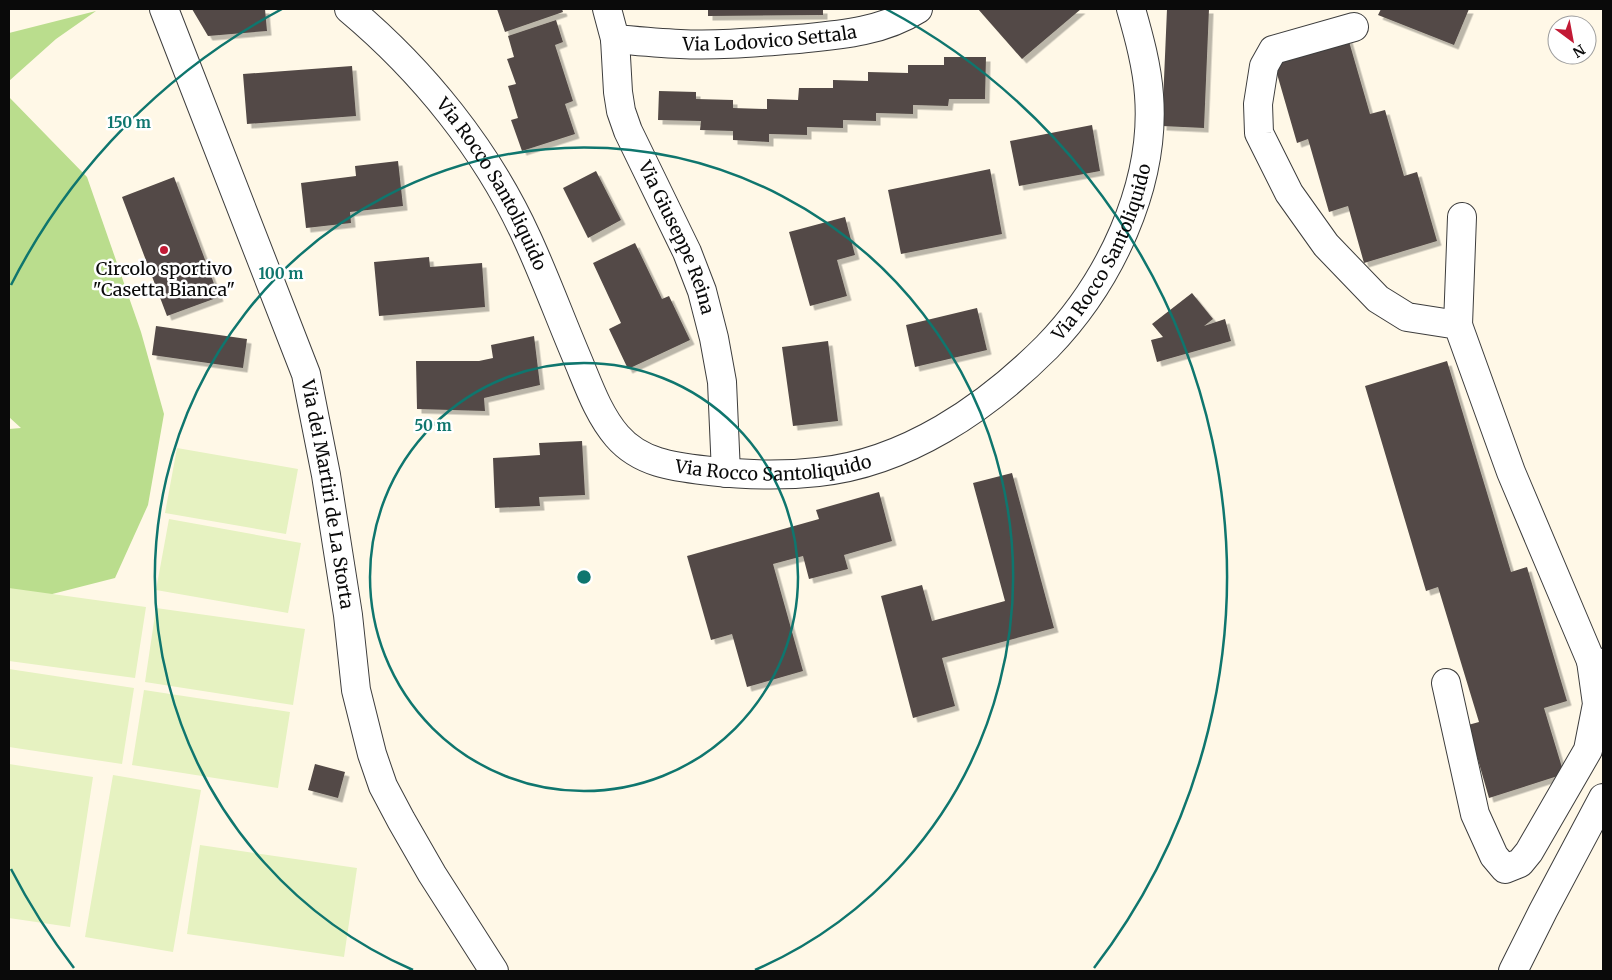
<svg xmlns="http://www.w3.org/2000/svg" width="1612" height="980" font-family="Merriweather,serif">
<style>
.forest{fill:#badd8d}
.pitch{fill:#e6f2c1}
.building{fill:#534a46;filter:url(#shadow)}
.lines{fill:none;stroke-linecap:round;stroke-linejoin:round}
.street-casing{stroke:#3d3d3d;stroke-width:30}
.street{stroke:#fff;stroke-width:28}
.ring{fill:none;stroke:#0f766e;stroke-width:2.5}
.poi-dot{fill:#c21a35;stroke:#fff;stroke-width:2}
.labels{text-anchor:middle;stroke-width:5;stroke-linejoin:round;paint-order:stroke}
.street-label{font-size:18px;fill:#0a0a0a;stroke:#fff}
.poi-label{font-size:18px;fill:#0a0a0a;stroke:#fff}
.centre{fill:#0f766e;stroke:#fff;stroke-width:2.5}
.ring-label{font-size:15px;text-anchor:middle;font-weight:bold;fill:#0f766e;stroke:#fff;stroke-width:5;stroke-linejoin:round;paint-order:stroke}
</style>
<defs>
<filter id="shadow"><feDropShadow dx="4.5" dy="4.5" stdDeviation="0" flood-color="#0004"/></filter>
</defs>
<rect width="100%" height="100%" fill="#fff8e7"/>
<!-- forest -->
<path class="forest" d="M96,11L56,39L9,81V33Z
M9,97L87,177L141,332L164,414L148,505L115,578L9,605V429L21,428L9,417Z"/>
<!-- pitch -->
<path class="pitch" d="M177,448L298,469L286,534L165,513Z
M169,519L301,543L288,613L156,590Z
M9,588L146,607L135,678L9,661Z
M156,608L305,629L293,705L145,682Z
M9,669L134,688L122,764L9,747Z
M144,690L290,712L278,788L132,765Z
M9,764L93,777L70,927L9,918Z
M113,775L201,790L173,952L85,937Z
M200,845L357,868L344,957L187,934Z"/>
<!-- building -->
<path class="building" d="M192,9H265L267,31L208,36Z
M497,9H562L563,12L505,32Z
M708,9H823V15L708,16Z
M978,9H1081L1022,59Z
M1167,9H1209L1204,128L1162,126Z
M1381,9H1469L1454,45L1378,15Z
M556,20L563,42L555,45L573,101L565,104L575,134L522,151L511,120L518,118L508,86L516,84L507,59L514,57L508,36Z
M1348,38L1370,114L1385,110L1404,176L1417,172L1437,241L1364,263L1348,206L1329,212L1308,139L1297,143L1273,60Z
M944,57H986L985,99H949L948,106L913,105V114L876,113V121L843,120V128L807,127V135L769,134V142L733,140V131L700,130L701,121L658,120L659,91L696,92V99L733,100V108L767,109V99L798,100L799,88H833V80L868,81V72L908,73V65H944Z
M352,66L356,116L247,124L243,74Z
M1092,125L1100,171L1019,186L1010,141Z
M398,161L403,206L350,212L351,223L306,228L301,183L356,176L355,166Z
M990,169L1002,234L901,254L888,190Z
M596,171L621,220L588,238L563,188Z
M174,177L219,297L167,316L122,197Z
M845,217L855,255L837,260L847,296L810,306L789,232Z
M635,243L662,299L669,296L690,340L628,369L609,329L621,323L593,263Z
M429,257L430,267L482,263L485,307L379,316L374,262Z
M1192,293L1213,319L1204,326L1225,319L1231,341L1157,362L1151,340L1163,337L1152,324Z
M977,308L987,350L915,367L906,325Z
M156,326L247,339L243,368L152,355Z
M534,336L540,385L484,398L485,411L417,409L416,361H479L493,358L491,345Z
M828,341L838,421L793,426L782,347Z
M1447,361L1511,572L1527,567L1567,701L1544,708L1564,774L1489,798L1468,725L1479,722L1438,587L1426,591L1365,386Z
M582,441L585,495L539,497L540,506L495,508L493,458L540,455L539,443Z
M1012,473L1054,628L942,658L955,706L913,718L881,596L922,585L932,621L1005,601L973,483Z
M879,492L892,541L844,555L848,569L809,579L803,556L773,564L803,671L747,687L732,634L711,640L687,556L819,519L816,510Z
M315,764L345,772L338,798L308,790Z"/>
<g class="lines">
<!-- street casing -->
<g class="street-casing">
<g id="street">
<path id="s1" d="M164,9L306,374L326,475L348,615L356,690L372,754L383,786L401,820L432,874L494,971"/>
<path id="s2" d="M349,9C423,71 487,150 527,238C545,277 560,318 577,358C588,384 598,414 617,436C641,464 676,467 710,471C745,475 783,476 818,472C906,463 986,408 1047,347C1109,283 1156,186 1149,95C1147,66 1139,37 1131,9"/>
<path id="s3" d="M607,9L615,39L618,92L621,111L628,131L687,252L702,291L714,338L722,382L726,473"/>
<path d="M1354,27L1273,50L1264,66L1258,104L1259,133L1289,193L1326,245L1378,299L1407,317L1458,325L1511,472L1591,661L1603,663"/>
<path id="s4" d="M615,39C637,41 658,43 680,44C719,46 759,42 798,39C839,35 882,32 918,9"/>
<path d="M1458,325L1462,217"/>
<path d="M1446,683L1475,814L1494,856L1505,869L1520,863L1529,852L1588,750L1597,704L1591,661"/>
<path d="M1513,971L1543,911L1603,798"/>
</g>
</g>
<!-- street -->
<use href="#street" class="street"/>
</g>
<!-- distance rings -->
<g class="ring">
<circle cx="584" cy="577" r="214"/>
<path d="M413 970A429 429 0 1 1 755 970"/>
<path d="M74 968A643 643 0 0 1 11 869M11 285A643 643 0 0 1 282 9M886 9A643 643 0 0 1 1094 968"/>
</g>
<!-- markers -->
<circle class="poi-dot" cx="164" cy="250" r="5"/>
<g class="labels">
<!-- street labels -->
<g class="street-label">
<text dy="6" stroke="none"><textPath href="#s4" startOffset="155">Via Lodovico Settala</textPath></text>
<text dy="6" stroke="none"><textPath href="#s2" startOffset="228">Via Rocco Santoliquido</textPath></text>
<text dy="6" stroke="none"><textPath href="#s3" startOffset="242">Via Giuseppe Reina</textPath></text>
<text dy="6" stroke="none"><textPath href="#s2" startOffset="1098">Via Rocco Santoliquido</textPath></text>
<text dy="6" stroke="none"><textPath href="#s2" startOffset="676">Via Rocco Santoliquido</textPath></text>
<text dy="6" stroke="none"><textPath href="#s1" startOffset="514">Via dei Martiri de La Storta</textPath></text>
</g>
<!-- poi labels -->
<g class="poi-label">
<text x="164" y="275">Circolo sportivo<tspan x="164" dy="21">"Casetta Bianca"</tspan></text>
</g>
</g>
<circle cx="584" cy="577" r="8" class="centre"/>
<g class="ring-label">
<text x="129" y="128">150 m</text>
<text x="281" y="279">100 m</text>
<text x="433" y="431">50 m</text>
</g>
<!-- border -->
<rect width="1612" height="980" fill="none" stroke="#0a0a0a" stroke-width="20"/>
<!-- north arrow -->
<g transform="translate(1572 40) rotate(148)"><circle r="24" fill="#ffffff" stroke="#9d9d9d"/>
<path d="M0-4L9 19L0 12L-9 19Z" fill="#c21a35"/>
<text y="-8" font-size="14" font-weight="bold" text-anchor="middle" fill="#0a0a0a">N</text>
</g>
</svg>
